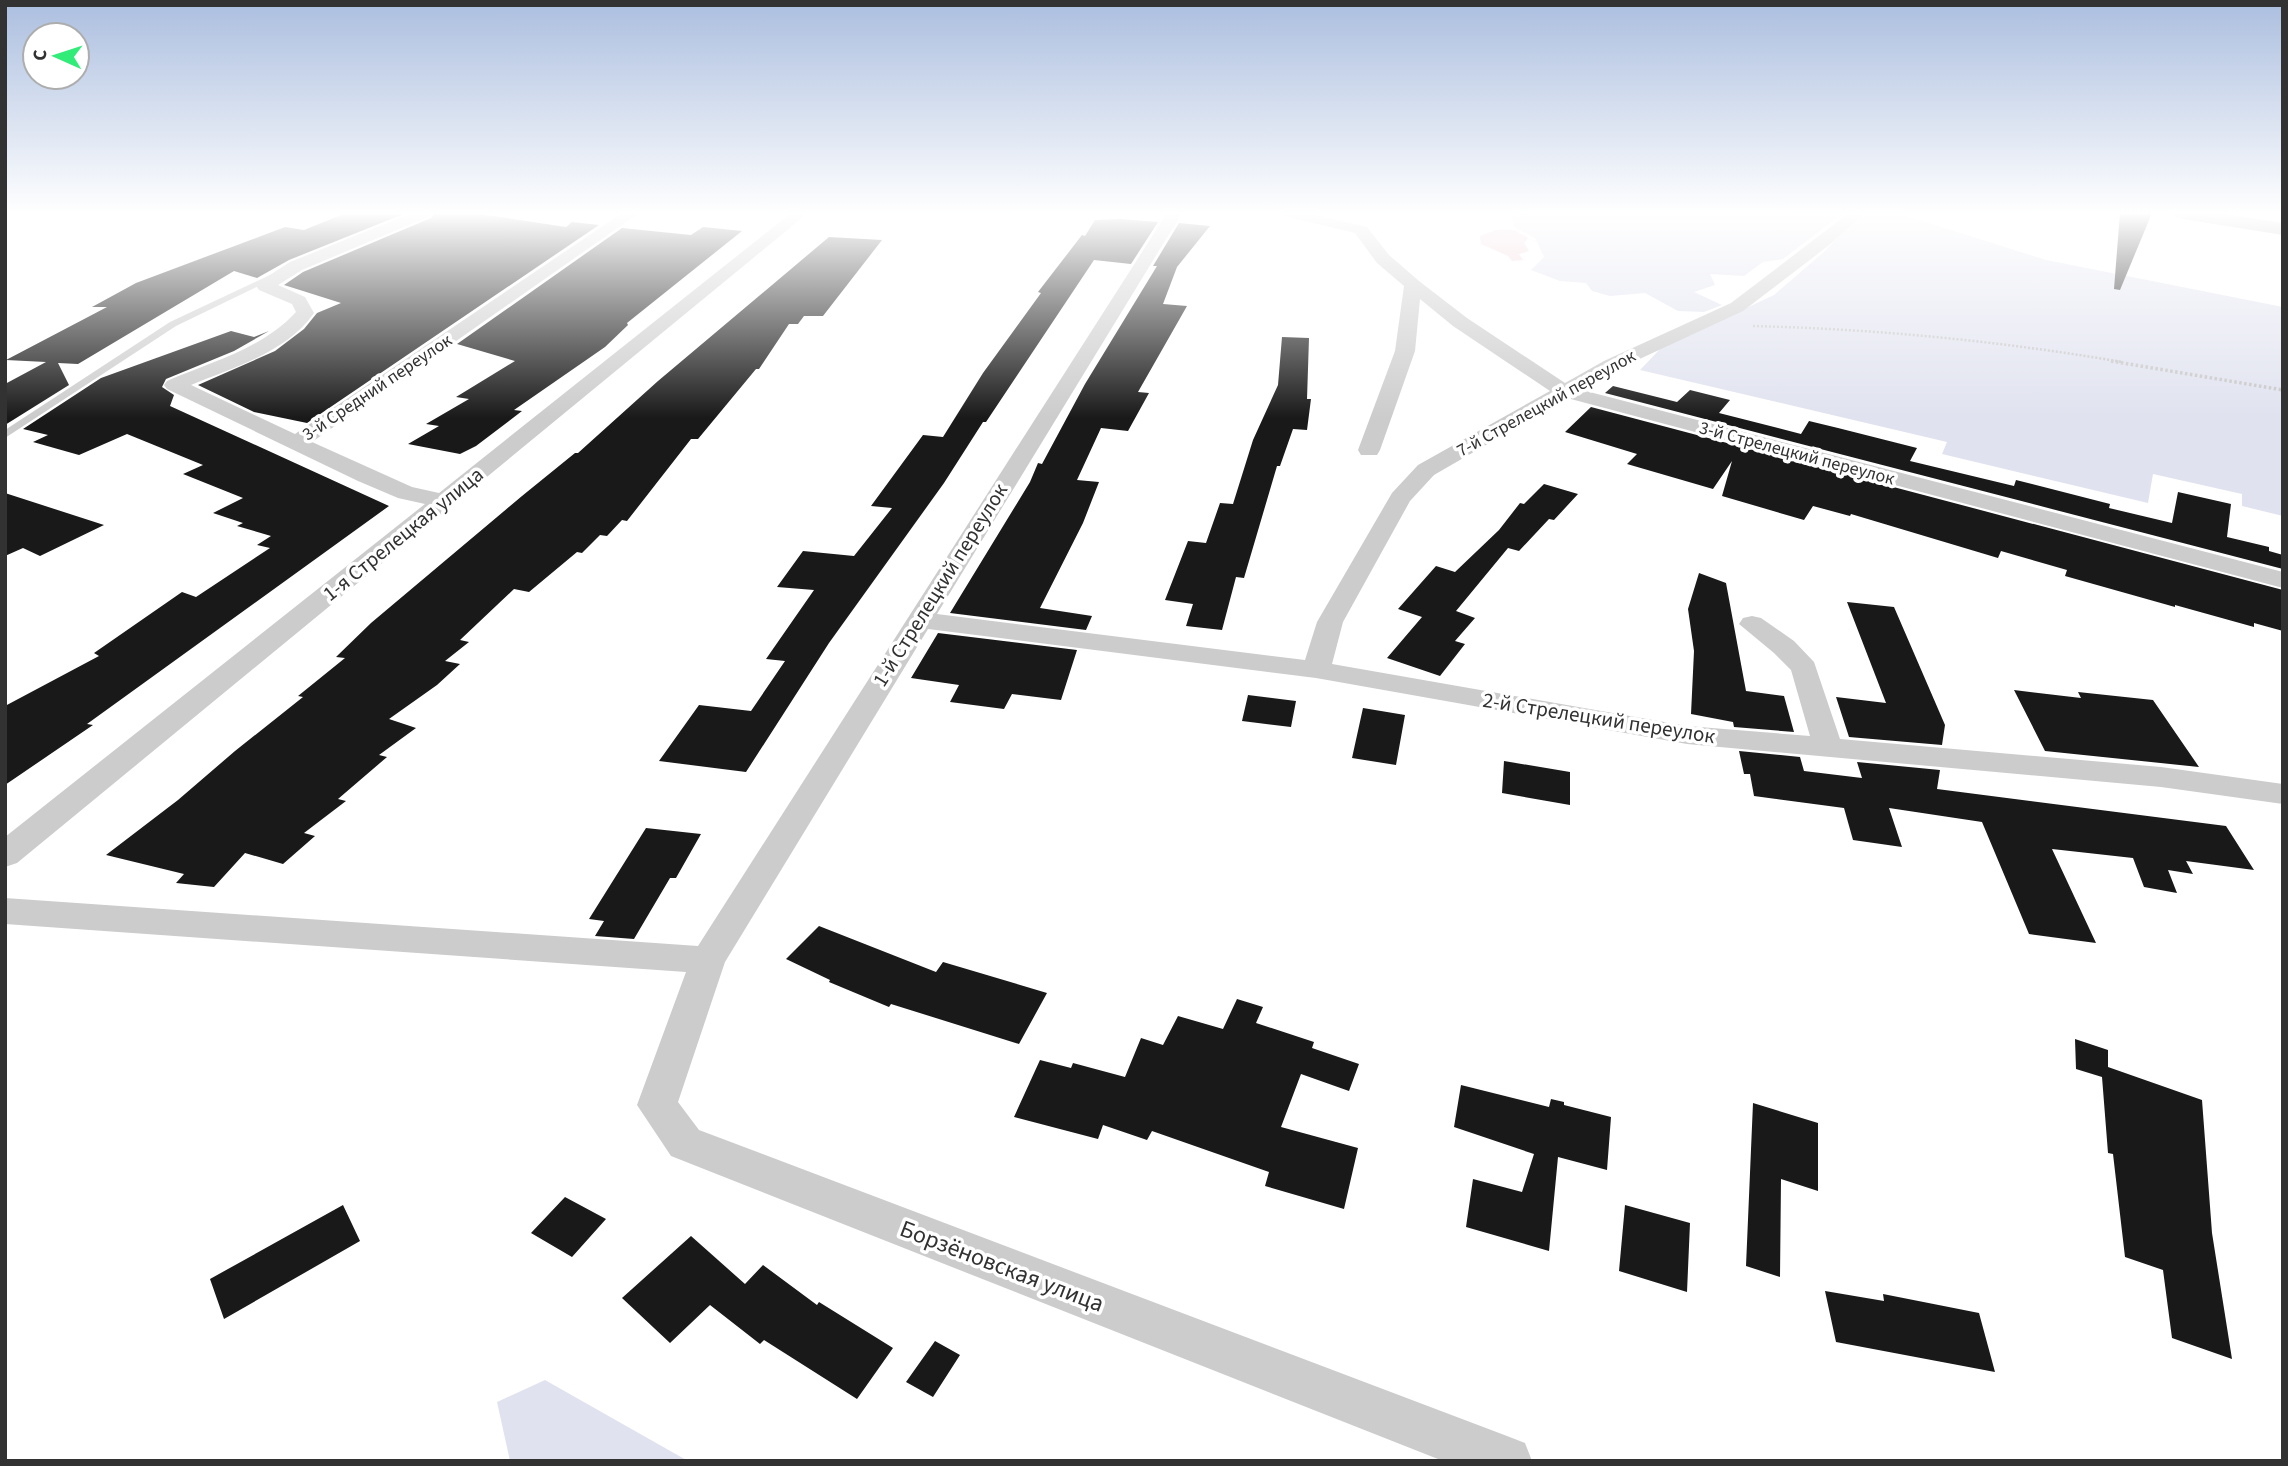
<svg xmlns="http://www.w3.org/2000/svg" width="2288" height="1466" font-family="'Source Sans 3',sans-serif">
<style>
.green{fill:#e0e2ef}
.water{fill:#efccd2}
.building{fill:#191919}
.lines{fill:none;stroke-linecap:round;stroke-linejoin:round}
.path-far1{stroke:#c6c6c6;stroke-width:2.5;stroke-dasharray:2 2;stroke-linecap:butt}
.path{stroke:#c6c6c6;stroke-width:3.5;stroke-dasharray:2.5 2.5;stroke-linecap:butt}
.lane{fill:#ccc;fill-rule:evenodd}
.street{fill:#ccc;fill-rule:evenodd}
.primary{fill:#aaa;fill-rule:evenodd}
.labels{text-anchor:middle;stroke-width:7;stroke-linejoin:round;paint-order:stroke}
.far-street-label{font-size:18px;fill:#323232;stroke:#fff}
.street-label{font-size:21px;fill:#323232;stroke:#fff}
.near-street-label{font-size:24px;fill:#323232;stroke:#fff}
</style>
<rect width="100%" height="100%" fill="#fff"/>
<!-- green -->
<path class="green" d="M1507,213H1843L1783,259L1763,262L1744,276L1710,274L1715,285L1694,292L1722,305L1704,312L1678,311L1645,293L1610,296L1592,291L1586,283L1560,281L1531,270L1544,257L1535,238L1514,227L1512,217Z
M1860,213H1897L2046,260L2283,307V516L2242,506V494L2153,474L2148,503L1942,454L1947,442L1640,370L1661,348L1774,295L1825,251Z
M545,1380L688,1461H510L497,1402Z"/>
<!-- water -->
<path class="water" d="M1496,230H1514L1528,238L1524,243L1529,251L1519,254L1523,260L1512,261L1508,256L1481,244L1480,236Z"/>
<!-- building -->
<path class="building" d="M346,213H406L289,260L257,278L234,271L78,364L58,363L69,385L5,425V384L46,362L6,360L107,307H92L136,283L285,227L304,230Z
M435,213H474L566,227L572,222L599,225L307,423L254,412L198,385L275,351L304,329L317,313L341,303L284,285L303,272L431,218Z
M2120,213H2152L2120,290L2114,289Z
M1120,219L1158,222L1131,264L1094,260L986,422H983L944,483L829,643L746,772L659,761L699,705L751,711L785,661L766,659L814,590L777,587L803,551L854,556L892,508L871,506L923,435L943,437L983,373L1041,293L1038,292L1082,235L1085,236L1095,220Z
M1179,223L1210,226L1177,267L1163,304L1187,306L1138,392L1149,393L1128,431L1101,428L1077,480L1099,482L1083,523L1040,608L1092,616L1086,630L950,613L1030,482L1038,463L1042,464L1085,384L1157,266H1153Z
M703,227L742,231L627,323L628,325L605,347L514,410L522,411L476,446L460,454L408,444L439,426L426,424L469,399L456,397L515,361L457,344L622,228L691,235Z
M829,237L882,240L823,316H804L798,324H789L759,369H756L698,439H691L627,521L622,520L607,536L600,535L582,553L577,552L529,592L514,589L460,640L469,642L445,661L460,664L437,685L389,719L416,728L379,755L387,757L338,799L346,801L304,833L315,836L283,864L245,853L214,887L176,883L184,874L106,855L178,800L235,751L303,697L298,696L345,658L336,657L371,623L522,496L575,453H578L658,381Z
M231,331L254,337L269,331L234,351L166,379L162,387L174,395L170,406L389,506L87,724L93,725L5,785V706L99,656L94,653L182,592L196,597L270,548L257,545L271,536L237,526L243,523L213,513L243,498L183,474L203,465L127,434L79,455L33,442L48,435L23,429L101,378Z
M1282,337L1309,338L1307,399H1311L1307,430L1293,429L1280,466H1277L1244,578L1236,577L1222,630L1186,626L1193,604L1165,600L1188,541L1206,543L1220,503L1233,504L1253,440L1278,385Z
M1613,386L1677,402L1690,390L1730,400L1719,413L1801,434L1809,421L1838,428L1917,448L1910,461L2014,486L2016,480L2110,504L2109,508L2172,523L2178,492L2231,504L2227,537L2269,547V551L2283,555V569L1605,393Z
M1591,407L2283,590V631L2254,623V627L2175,605V607L2065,576L2067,570L2001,551L1998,558L1851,514L1850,516L1813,506L1804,520L1722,496L1732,461L1713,489L1627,464L1637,454L1565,432Z
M1544,484L1578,494L1554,520L1549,519L1519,551L1508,548L1456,611L1475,618L1455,641L1465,644L1440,676L1387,658L1422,617L1398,609L1436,566L1455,572L1499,530L1520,503L1524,504Z
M5,493L104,525L40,556L23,548L5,556Z
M1699,573L1726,583L1746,691L1784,696L1794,732L1734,727L1733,722L1691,714L1694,651L1688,609Z
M1847,602L1894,607L1945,725L1942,745L1849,737L1836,697L1886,703Z
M938,633L1077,650L1061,700L1012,694L1004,709L950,702L959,685L911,678Z
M2014,690L2081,698L2078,692L2153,700L2199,767L2045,751Z
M1248,695L1296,701L1291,727L1242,721Z
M1363,708L1405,715L1396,765L1352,758Z
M1739,751L1800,757L1804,771L1862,778L1857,762L1940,770L1937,789L2226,826L2254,870L2186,861L2193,874L2168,870L2177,893L2144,887L2133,858L2052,849L2096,943L2029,934L1982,822L1889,808L1902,847L1853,840L1844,808L1754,796L1750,774H1744Z
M1504,761L1570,772V805L1502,793Z
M646,828L701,834L676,878H670L634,939L595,936L604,921L589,919Z
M819,926L936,972L943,962L1047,993L1019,1044L891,1004L889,1007L829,982L830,980L786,959Z
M1237,999L1263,1007L1256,1023L1314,1042L1312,1048L1359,1064L1349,1091L1301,1074L1281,1127L1358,1148L1344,1209L1265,1186L1269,1172L1152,1131L1147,1140L1103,1125L1098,1139L1014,1117L1040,1060L1071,1068L1073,1063L1125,1077L1141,1038L1163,1045L1178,1016L1223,1029Z
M2075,1039L2108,1050V1067L2202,1100L2212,1233L2232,1359L2172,1338L2163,1270L2125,1257L2113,1154L2108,1153L2102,1077L2076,1069Z
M1461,1085L1549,1107L1551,1099L1564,1102V1105L1611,1117L1607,1170L1558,1157L1549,1251L1466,1227L1473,1179L1522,1192L1534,1154L1454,1127Z
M1753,1103L1818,1123V1191L1781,1179L1780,1277L1746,1266Z
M565,1197L606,1219L572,1257L531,1233Z
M343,1205L360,1241L224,1319L210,1279Z
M1625,1205L1690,1223L1687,1292L1619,1271Z
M691,1236L745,1284L763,1265L817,1305L819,1302L893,1348L857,1399L764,1340L760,1344L710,1305L670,1343L622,1298Z
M1825,1291L1884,1301L1883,1294L1979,1313L1995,1372L1836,1342Z
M935,1341L960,1355L933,1397L906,1382Z"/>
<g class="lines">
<!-- path-far1 -->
<path class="path-far1" d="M1753,326C1876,329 2000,341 2122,362"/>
<!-- path -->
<path class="path" d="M2111,361L2283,390"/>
<!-- lane -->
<path class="lane" d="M270,275L277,277L176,326L5,438V430L170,322Z"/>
<!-- street -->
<path class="street" d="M412,213H433L430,216L302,270L278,285L305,297L314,313C286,353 234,367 191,385L295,434L622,213H639L312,442L412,487L439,493L791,213H808L17,863L5,867V837L425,504L398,498L358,481L167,389L164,385L167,381C211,362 262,349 296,312L292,304L259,290L256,286L259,282L290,262Z
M1167,213H1182L937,614L1305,660L1317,622L1392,493L1418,465L1550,391L1453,326L1420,299L1415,351L1380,450L1377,455H1361L1358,450L1395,351L1404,286L1377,263L1355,233L1284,216L1282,213H1307L1367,227L1389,255L1419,281L1467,318L1565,383L1604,361L1731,303L1849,213H1865L1828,246L1743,311L1618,369L1582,390L2283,572V588L1567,398L1434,475L1410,501L1343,622L1332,664L1687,726L1810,736L1791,670L1774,653L1739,624L1743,618L1752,616L1761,618L1794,641L1814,662L1840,739L2161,767L2283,784V804L2161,787L1687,744L1316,678L928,629L725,962L678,1102L699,1130L1507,1436L1525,1443L1532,1461H1443L671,1156L637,1105L686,972L5,924V898L698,946Z"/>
<!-- primary -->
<path class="primary" d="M2173,213H2218L2283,223V235L2183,219L2176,217Z"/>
</g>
<!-- sky -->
<linearGradient id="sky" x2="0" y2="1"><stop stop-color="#abbedf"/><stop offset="0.51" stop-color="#fff"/><stop offset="1" stop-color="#fff" stop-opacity="0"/></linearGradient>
<rect width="2288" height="418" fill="url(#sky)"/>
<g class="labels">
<!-- far-street labels -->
<g class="far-street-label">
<text transform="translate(377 387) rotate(-34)" y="6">3-й Средний переулок</text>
<text transform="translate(1546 403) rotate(-29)" y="6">7-й Стрелецкий переулок</text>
<text transform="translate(1797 453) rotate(15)" y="6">3-й Стрелецкий переулок</text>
</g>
<!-- street labels -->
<g class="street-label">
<text transform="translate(403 534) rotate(-39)" y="7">1-я Стрелецкая улица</text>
<text transform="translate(940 585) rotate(-58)" y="7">1-й Стрелецкий переулок</text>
<text transform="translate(1599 718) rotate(9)" y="7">2-й Стрелецкий переулок</text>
</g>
<!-- near-street labels -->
<g class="near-street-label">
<text transform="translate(1002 1266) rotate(21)" y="8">Борзёновская улица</text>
</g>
</g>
<!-- border -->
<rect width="2288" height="1466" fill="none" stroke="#323232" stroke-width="14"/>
<!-- north arrow -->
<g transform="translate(56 56) rotate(273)"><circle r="33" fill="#ffffff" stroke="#adadad" stroke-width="2"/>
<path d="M0-5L12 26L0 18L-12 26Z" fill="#31ec78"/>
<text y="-10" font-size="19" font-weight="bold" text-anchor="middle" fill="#323232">С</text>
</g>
</svg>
